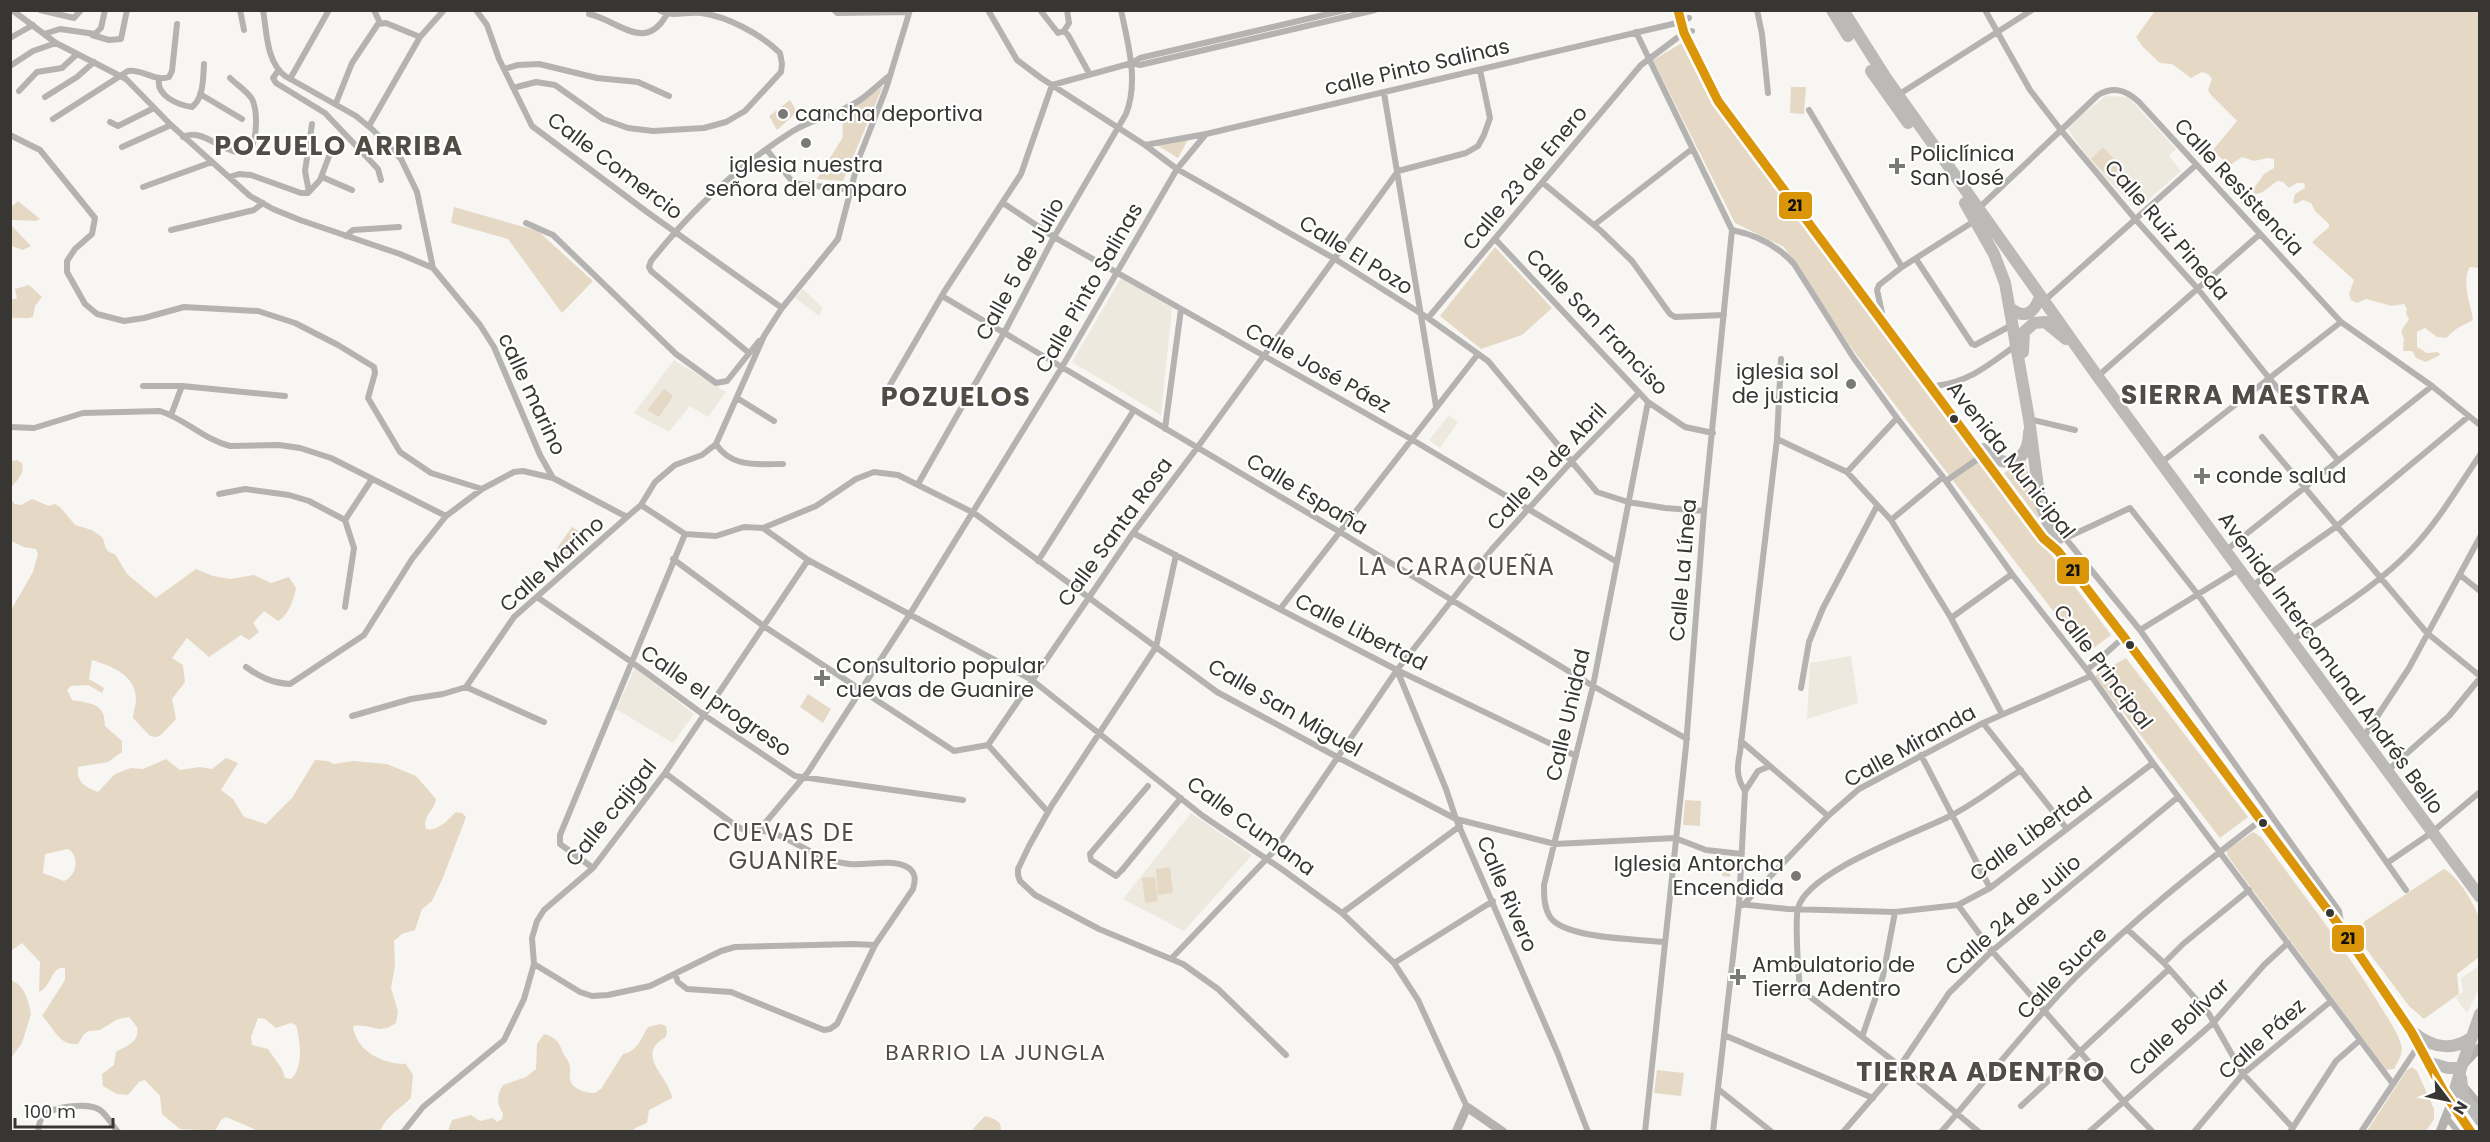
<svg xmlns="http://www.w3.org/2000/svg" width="2490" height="1142" font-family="Poppins,sans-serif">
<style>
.built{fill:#eee9df}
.green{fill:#e5d9c5;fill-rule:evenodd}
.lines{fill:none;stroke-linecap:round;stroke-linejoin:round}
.street{stroke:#b4b3b1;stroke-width:6}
.secondary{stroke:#b3b2b0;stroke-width:9}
.highway{stroke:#bcbab8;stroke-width:12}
.bus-1-casing{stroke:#fff;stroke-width:14}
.bus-1{stroke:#da9508;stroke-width:9}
.poi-dot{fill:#7b7976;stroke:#fff;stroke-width:2}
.bus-dot{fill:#383633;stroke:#fff;stroke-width:2}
.labels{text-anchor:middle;stroke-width:4.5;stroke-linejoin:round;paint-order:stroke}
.street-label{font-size:21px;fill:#383633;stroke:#fff}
.poi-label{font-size:21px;fill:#383633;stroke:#fff;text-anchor:start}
.neighbourhood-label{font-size:22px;letter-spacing:1.5px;fill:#514c45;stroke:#fff}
.quarter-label{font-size:24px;letter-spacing:1.5px;fill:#514c45;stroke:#fff}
.district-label{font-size:27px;font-weight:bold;letter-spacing:1.5px;fill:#514c45;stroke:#fff}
.line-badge{stroke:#fff;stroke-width:2}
.pale-badge-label{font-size:16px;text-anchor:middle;font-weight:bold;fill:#111}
</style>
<rect width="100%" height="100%" fill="#f8f6f2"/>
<!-- built -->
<path class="built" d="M2106,96L2128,97L2176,149L2169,156L2181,171L2138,209L2099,172L2066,127Z
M1121,278L1172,308L1161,415L1072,362Z
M803,289L823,308L819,316L795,298Z
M674,360L726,392L708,417L690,406L669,432L634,413Z
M1449,415L1458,422L1440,448L1429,440Z
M1851,656L1858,703L1807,719L1810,663Z
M635,668L694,714L673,743L616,709Z
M1191,813L1252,855L1184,931L1123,899Z
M2479,966V989L2467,1013L2456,998L2463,991L2461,978Z"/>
<!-- green -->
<path class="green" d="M2155,11H2479V268L2470,267C2461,281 2471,305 2473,320L2456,329L2446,338L2437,337L2425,328L2417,332V347L2427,353L2438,352L2440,355L2426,362L2416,358L2412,351H2403L2404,339L2401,331L2409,319L2406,314L2407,309L2404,304L2392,306L2366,299L2357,303L2351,300L2349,294L2354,280L2312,242L2329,227V224L2315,211L2311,203L2303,200L2295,204L2293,202L2295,194L2305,188L2304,183H2297L2289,188L2283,182L2277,181L2263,192L2256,194L2252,191L2264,174L2274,168V159L2268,158L2254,161L2242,157L2230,165L2212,151L2237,121L2211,95L2208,90L2212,79L2208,74L2202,72L2191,78L2172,64L2160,63L2143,47L2136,37Z
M1682,43L1719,112L2111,635L2086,654L1853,350L1784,247L1735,223L1653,60Z
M883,86L843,181L817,179L843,137L842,114Z
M1791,87H1806L1804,114L1790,113Z
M790,100L797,112L777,130L769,116Z
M1191,134L1178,158L1155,144Z
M2103,147L2122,167L2110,179L2091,159Z
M18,201L40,219L36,221L11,220V207Z
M454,207L538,231L593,281L562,313L508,239L451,223Z
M10,225H11L31,246L23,250L11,246Z
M1495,247L1552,308L1522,335L1481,349L1440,316Z
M29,285L42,297L35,306L33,317C25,320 18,316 11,319V299H17L15,289Z
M664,389L673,396L659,417L647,410Z
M2025,459L2039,520L2004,473Z
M17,460L22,463C25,474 17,480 11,488V461Z
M10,498L15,504L21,505L32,499L49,506L55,504L60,507L75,525L92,530L102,537C106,545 104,552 115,554L127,574L156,598L196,569L213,576L230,579L254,575L271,583L289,577L296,588C294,599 288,616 278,621L264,611L253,623L259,632L249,640L241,635L209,657L187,638L172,658L183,665L185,682L172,699L176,719L161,735L156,737L150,736L133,718C133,712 136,705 136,699C136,675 111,666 92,660L89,679L104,688L102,693L88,685L71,686L67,690L72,700C91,704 105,702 105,726L122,741V752L108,762L78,767C76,782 85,787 98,792L115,774L131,768L143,769L166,759L180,770L200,767L212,769L226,758L238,763L221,790L233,799L244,817L266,824L292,798L315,760L328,761L334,764L353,761L387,764L416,776L436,799C435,811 422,815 426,829C437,832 448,820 456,812L462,813L466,817L442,880L432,901L422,909L415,930L402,934L394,941L395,966L391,988L398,1011L396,1023C378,1036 372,1023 353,1026C356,1051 382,1064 406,1064L413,1075L411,1098C399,1110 387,1115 380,1131H256L254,1129L226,1117L221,1120L215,1131L180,1129L162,1114L160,1096L145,1080L139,1082L128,1095L117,1094L103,1086L102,1074L114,1065L116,1052C126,1045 140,1043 137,1027L129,1017L118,1019L100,1030L89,1031L84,1034L78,1044C58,1046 54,1027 42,1016L65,980V968C51,965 52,987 39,992L40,962L22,943L11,951V610L33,572L38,554L36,549L24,547L11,541ZM68,849C80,856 77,876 64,881L43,873L45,854ZM258,1018L265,1019L276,1028L291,1023L296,1025C300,1040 304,1067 291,1079L285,1078L282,1069L268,1049L252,1045L251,1037Z
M572,527L584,534L569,556L557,548Z
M2126,658L2248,817L2220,838L2095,676Z
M808,694L831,709L823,723L800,707Z
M1685,800L1701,801L1700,826L1683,825Z
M2253,832L2261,837C2300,890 2341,943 2376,999C2384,1013 2396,1028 2401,1044C2404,1053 2398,1061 2394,1069L2386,1070L2227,855V850Z
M1724,857L1732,858L1730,877L1722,876Z
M1170,867L1173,893L1158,895L1156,869Z
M2444,869C2457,875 2478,908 2480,923C2481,934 2480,946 2479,957L2457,974L2459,994L2424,1019L2409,1006L2355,934L2365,921Z
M1155,877L1158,901L1145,903L1142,878Z
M11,980C25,986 28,999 31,1014L22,1043L11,1058Z
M660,1024L666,1026L667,1032L666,1037C633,1055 670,1077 672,1098L649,1110L647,1123L635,1128L633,1131H448L452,1120L471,1115L480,1121L493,1118L497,1122L502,1119L503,1113C496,1104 497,1094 503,1085L526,1077L536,1069L537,1044L544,1034C556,1037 559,1042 563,1053C565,1057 569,1061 570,1066C571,1071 569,1076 570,1080C573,1090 587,1093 595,1093L601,1089L623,1054C637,1052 641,1038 648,1027Z
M2412,1067L2417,1071L2434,1109V1119L2426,1131H2367L2406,1071Z
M1657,1070L1684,1073L1681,1096L1654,1093Z
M985,1116C994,1119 1002,1120 1001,1131H971Z"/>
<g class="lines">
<!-- street -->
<path class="street" d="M12,10L56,43L126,79L171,125L250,196L273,209L300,220L400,254L433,268L480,325L494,347L540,455L553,478L627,517L641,505L655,482L675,465L702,455L716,444L764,336L782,308L838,239L859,158L886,89L910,10
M40,10L74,18L81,10
M240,10L244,30
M263,10C267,33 266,61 285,76L356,116L373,130L401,159L417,192L433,268
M374,10L380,23
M476,10L487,25L499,59L532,126L647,212L782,308
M834,10L837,13L909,12
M988,10L1017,60L1041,78L1145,145L1177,169L1335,259L1428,318L1488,361L1597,492L1628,502L1665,508L1704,511
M1040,10L1058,33L1064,31L1068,35L1089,73
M1757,10L1762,34L1768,93
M1985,10L2030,90L2060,129L2136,220L2198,289L2269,378L2338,460
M589,14C618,20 645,54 667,14
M1064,31L1069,23L1067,10
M1636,32L1732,230L1704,511L1686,746L1645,1132
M44,34L60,29L95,34L101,28L105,10
M92,35L109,40L121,39L127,10
M10,38L33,25
M1132,63L1140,65L1375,10
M10,66L33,51L56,43
M504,69L518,65L539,64L597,78L638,82L669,96
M278,71L273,78L276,83L325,113L378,169L381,180
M159,79C156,96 178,105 192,107C204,98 203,77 204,64
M290,79L329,10
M513,88L536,82L555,85L603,119L628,128L653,131L704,128L726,122L745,111L781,72L782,64L780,53C761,34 726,16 701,13C687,11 672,18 659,10
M19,91L37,72L62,68L77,54
M1384,93L1436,406
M200,94L242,119
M1898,95L2032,10
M45,97L77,77L94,62
M336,103L352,63L378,24L386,23L420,37
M1809,110L1902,267
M53,119L128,71C143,69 155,82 169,77L172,71L177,24
M110,122L118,126L154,108
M369,126L420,37L444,10
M10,135L40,150L95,218L92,234L75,249L67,261V272L85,304L97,314L124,321L144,318L184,307L258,311L295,323L338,345L374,367L375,373L368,398L400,452L431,473L482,489
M183,137C205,125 230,164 251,148C257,137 258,111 252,99C247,91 237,85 230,78
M1145,145L1206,134L1681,22L1689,18
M122,147L171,125
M767,150L791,180L799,184L851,190
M229,177L239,174L251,175L301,193H308L320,180L331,151
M322,177L352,190
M1543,183L1601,231L1632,261L1670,314L1675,317L1724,315
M143,187L212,162
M309,192L305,171L312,124
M1003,203L1054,237L1411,439L1617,562
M1979,208L2098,95C2114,86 2126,90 2139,102L2341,322L2432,386L2480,425
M526,223L553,235L676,354L716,383L727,381L759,341
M1594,225L1692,149
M171,230L254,210L263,203
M1732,230C1757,235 1777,245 1794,264L1853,357L1897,418L1943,477L2012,574L2087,670L2153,763L2393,1084
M346,236L353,230L399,227
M1496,240L1648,402L1685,427L1713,433
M1916,259L1972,344L1975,345L2012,325
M942,296L1340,532L1593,686L1687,739
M2044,301L2196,165
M1882,313L1877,290L1879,285L1902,267L1976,220
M1428,318L1641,65L1677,38L1692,31
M749,353L651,271L649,267L651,261C690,212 739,165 793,131C814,118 840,114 860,100C870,93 879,84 889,76
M1781,359L1777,439L1847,472L1891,520L1951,618L2002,714
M2098,376L2260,234
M890,385L944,292L1021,174L1052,85L1132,63L1140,58L1345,10
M143,386H182
M1936,386C1971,381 1988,365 2015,346
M737,398L774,421
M1648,402L1593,686L1544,885C1544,897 1544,907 1550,917C1565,939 1638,939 1664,942
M171,415L182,386L285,396
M2029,419L2075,430
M10,427L34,428L83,413L160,411C185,419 203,439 230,446L279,445L300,448L331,458L446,516
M1165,429L1181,309
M2262,437L2427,633L2480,676
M716,444C731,468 758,464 783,464
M2162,462L2341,322
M1847,472L1897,418
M1946,481L1982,456
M918,484L1004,333L1054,237L1126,114C1139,81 1128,44 1121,10
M219,494L245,489L289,495L309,501L345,520L372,479
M641,505L685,534L716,536L744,527L763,528L808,560L1032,680L1203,816L1283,870L1342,913L1394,963L1418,1000L1467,1107
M1891,520L1943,477
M763,528L816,506L856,479L874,472L898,475L974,513L1217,692L1339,758L1456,819L1555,844L1675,838L1706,850L1742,854
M1133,533L1397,670L1576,756
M2066,539L2140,630L2339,911L2341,923
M2055,543L2130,508L2199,596L2406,890
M2225,551L2432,386
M1176,555L1156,647L1052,805L1029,846L1018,869V875L1020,881L1035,895L1099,929L1183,964L1218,989L1286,1055
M673,559L765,627L954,751L988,745L1133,533L1197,448L1398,171L1466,153L1478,146L1484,135L1490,118L1480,70
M1038,561L1134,410
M2460,575L2480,591
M2252,586L2337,526L2469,416
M537,597L633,663L704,715L795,776L963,800
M345,607L354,548L345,520
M1280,609L1478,354
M1951,618L2012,574
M2140,630L2239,569
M2291,641C2333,612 2377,586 2412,549C2438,522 2458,487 2480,455
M246,667C260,677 272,683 290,684L364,635L412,559L446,516L482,489L514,472L523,471L553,478
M1397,670L1446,789L1456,819L1558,1054L1588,1132
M2087,670L2124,637
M466,687L544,722
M1801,688L1809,642L1823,608L1877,506
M352,716L411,699L443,694L466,687L514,617L627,517
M1983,723L2067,829
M2363,738L2409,668L2480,537
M1741,741L1828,816
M988,745L1048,812
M1921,755L1990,888
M2387,771L2449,716L2480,678
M665,773L736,826C739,827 745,831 749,831C759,832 765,829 776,834C800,844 821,861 849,864C866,866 888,859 905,866C916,871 916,879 913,889L875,945L837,1024L830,1029L824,1030L731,992L687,989L678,982L675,974
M1148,786L1090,854L1091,860L1116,876L1122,870L1181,798
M1745,791C1736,777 1737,767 1740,752L1777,439
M760,829L808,772L910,614L1062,367L1177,169L1206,134
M2387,863L2431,833L2480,792
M593,868L560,844V835L685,534
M1739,904L1788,909L1895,912L1958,905L1990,888L2153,763
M1743,905L1828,816L1859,789L1983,723L2091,676
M1958,905L1992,951L2124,1102L2153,1132
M1342,913L1460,826
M2128,930L2164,963L2209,1014L2243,1074L2293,1128
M1171,959L1274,851L1397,670L1492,549L1572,461L1638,394
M1394,963L1493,901
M2164,963L2183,944L2249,890
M534,964L580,992L592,996L608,995L650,986L721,951L735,947L853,944L875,945
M1724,1035L1873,1098
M1862,1037L1883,976L1895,912
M2463,1084L2480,1104
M1718,1089L1772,1132
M2021,1106L2169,969
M2447,1118L2458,1132
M38,1132C39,1127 39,1121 42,1118C49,1106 89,1102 100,1110C107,1115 112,1125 118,1132
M403,1132L423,1107L504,1040L524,999L534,964L532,938L537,921L544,910L593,868L665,773L808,560
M1713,1132L1739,904L1745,791L1758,771L1770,766
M1843,1132L1900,1066L1949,993L1992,951L2178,797
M1941,1132C1986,1081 2028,1025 2076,977C2133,920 2197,869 2260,821
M1979,1132L1900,1066L1808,995L1800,986C1798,974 1795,919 1798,908C1808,870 1918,833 1952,815C1976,803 1998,785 2021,770
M2089,1132L2213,1023L2264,965L2288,943
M2194,1132L2243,1074L2331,1001
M2290,1132L2336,1061L2360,1040
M2361,1132L2419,1045"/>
<!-- secondary -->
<path class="secondary" d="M2462,1066L2480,1047
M1456,1132L1467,1107L1503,1132
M2440,1132L2451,1104"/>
<!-- highway -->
<path class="highway" d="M1678,10L1684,33L1718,101L2043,538L2058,551L2124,637L2341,928L2411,1031L2444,1092L2471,1132
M1832,10L1848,36
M1843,10L1886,78L2098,377L2480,897
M1871,71L1908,123
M1965,203L1994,254L2005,283L2029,419L2040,502L2056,547
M2010,308C2025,320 2034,313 2040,297
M2023,352L2024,332L2034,323L2045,322L2066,339
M1983,449C2004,472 2029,463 2029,432
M2414,1033C2432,1047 2451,1052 2471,1038
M2430,1063L2448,1068H2461
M2461,1078L2463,1095L2480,1120
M2451,1104L2461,1068L2480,1014"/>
<!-- bus-1 casing -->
<g class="bus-1-casing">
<path id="bus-1" d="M1678,10L1684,33L1718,101L2043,538L2058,551L2124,637L2341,928L2411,1031L2444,1092L2471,1132"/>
</g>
<!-- bus-1 -->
<use href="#bus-1" class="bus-1"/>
</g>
<!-- markers -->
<g class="poi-dot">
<circle cx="783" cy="114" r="6"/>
<circle cx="806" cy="143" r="6"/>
<path d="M1894 157h6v6h6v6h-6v6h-6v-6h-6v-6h6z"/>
<circle cx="1851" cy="384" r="6"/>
<path d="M2199 467h6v6h6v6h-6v6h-6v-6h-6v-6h6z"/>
<path d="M819 669h6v6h6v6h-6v6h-6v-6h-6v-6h6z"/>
<circle cx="1796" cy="876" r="6"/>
<path d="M1735 968h6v6h6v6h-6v6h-6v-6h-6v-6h6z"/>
</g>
<g class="bus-dot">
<circle cx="1954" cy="419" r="5"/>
<circle cx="2130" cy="645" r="5"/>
<circle cx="2263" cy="823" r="5"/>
<circle cx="2330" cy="913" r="5"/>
</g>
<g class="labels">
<!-- street labels -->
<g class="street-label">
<text transform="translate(1417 67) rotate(-13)" y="7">calle Pinto Salinas</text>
<text transform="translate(615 166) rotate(37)" y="7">Calle Comercio</text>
<text transform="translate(1525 178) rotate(-50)" y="7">Calle 23 de Enero</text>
<text transform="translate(2239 187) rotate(47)" y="7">Calle Resistencia</text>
<text transform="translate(2167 230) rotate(49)" y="7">Calle Ruiz Pineda</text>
<text transform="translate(1356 255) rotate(32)" y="7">Calle El Pozo</text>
<text transform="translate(1020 269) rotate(-61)" y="7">Calle 5 de Julio</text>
<text transform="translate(1089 288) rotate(-60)" y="7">Calle Pinto Salinas</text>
<text transform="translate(1597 322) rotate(46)" y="7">Calle San Franciso</text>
<text transform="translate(1318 368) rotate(29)" y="7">Calle José Páez</text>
<text transform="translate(532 394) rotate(65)" y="7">calle marino</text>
<text transform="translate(2011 460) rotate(52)" y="7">Avenida Municipal</text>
<text transform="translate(1547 467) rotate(-47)" y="7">Calle 19 de Abril</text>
<text transform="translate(1307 494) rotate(31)" y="7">Calle España</text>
<text transform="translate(1115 532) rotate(-54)" y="7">Calle Santa Rosa</text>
<text transform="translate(552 564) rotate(-42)" y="7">Calle Marino</text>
<text transform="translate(1683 570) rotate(-85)" y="7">Calle La Línea</text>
<text transform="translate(1361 632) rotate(27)" y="7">Calle Libertad</text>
<text transform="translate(2331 663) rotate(54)" y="7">Avenida Intercomunal Andrés Bello</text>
<text transform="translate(2103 667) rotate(53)" y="7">Calle Principal</text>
<text transform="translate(716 701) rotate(35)" y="7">Calle el progreso</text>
<text transform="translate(1285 708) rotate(30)" y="7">Calle San Miguel</text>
<text transform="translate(1568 715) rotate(-77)" y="7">Calle Unidad</text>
<text transform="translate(1910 746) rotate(-29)" y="7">Calle Miranda</text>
<text transform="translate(611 813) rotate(-51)" y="7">Calle cajigal</text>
<text transform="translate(1251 826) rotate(36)" y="7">Calle Cumana</text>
<text transform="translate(2031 834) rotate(-36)" y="7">Calle Libertad</text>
<text transform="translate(1507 894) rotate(67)" y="7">Calle Rivero</text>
<text transform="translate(2013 915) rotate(-41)" y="7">Calle 24 de Julio</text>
<text transform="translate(2062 973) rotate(-46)" y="7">Calle Sucre</text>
<text transform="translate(2179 1027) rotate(-44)" y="7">Calle Bolívar</text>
<text transform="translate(2262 1039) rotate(-42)" y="7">Calle Páez</text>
</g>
<!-- poi labels -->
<g class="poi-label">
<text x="795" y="121">cancha deportiva</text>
<text x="1910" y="161">Policlínica<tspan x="1910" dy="24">San José</tspan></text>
<text x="806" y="172" text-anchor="middle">iglesia nuestra<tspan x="806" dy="24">señora del amparo</tspan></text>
<text x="1839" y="379" text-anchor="end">iglesia sol<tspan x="1839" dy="24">de justicia</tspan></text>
<text x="2216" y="483">conde salud</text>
<text x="836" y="673">Consultorio popular<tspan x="836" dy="24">cuevas de Guanire</tspan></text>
<text x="1784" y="871" text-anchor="end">Iglesia Antorcha<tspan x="1784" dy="24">Encendida</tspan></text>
<text x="1752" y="972">Ambulatorio de<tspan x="1752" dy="24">Tierra Adentro</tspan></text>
</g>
<!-- neighbourhood labels -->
<g class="neighbourhood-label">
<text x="996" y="1060">BARRIO LA JUNGLA</text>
</g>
<!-- quarter labels -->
<g class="quarter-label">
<text x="1457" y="575">LA CARAQUEÑA</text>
<text x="784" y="841">CUEVAS DE<tspan x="784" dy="28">GUANIRE</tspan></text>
</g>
<!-- district labels -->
<g class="district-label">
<text x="339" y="155">POZUELO ARRIBA</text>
<text x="2246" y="404">SIERRA MAESTRA</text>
<text x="956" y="406">POZUELOS</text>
<text x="1981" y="1081">TIERRA ADENTRO</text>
</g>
</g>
<g class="line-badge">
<rect x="1778" y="191" width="35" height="29" rx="6" fill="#da9508"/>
<rect x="2056" y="556" width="34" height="29" rx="6" fill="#da9508"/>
<rect x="2331" y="924" width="34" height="29" rx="6" fill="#da9508"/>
</g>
<g class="pale-badge-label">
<text x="1795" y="211">21</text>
<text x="2073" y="576">21</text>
<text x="2348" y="944">21</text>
</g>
<!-- border -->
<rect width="2490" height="1142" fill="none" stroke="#383633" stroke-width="24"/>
<!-- north arrow -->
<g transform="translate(2448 1100) rotate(122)" stroke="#ffffff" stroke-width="4.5" paint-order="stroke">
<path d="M0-4.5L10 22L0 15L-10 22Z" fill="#383633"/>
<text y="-9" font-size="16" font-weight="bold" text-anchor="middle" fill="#383633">N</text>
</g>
<!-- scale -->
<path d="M15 1118v9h98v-9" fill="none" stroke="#383633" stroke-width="3"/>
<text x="24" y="1118" font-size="18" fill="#383633" stroke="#ffffff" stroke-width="4.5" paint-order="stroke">100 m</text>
</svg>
